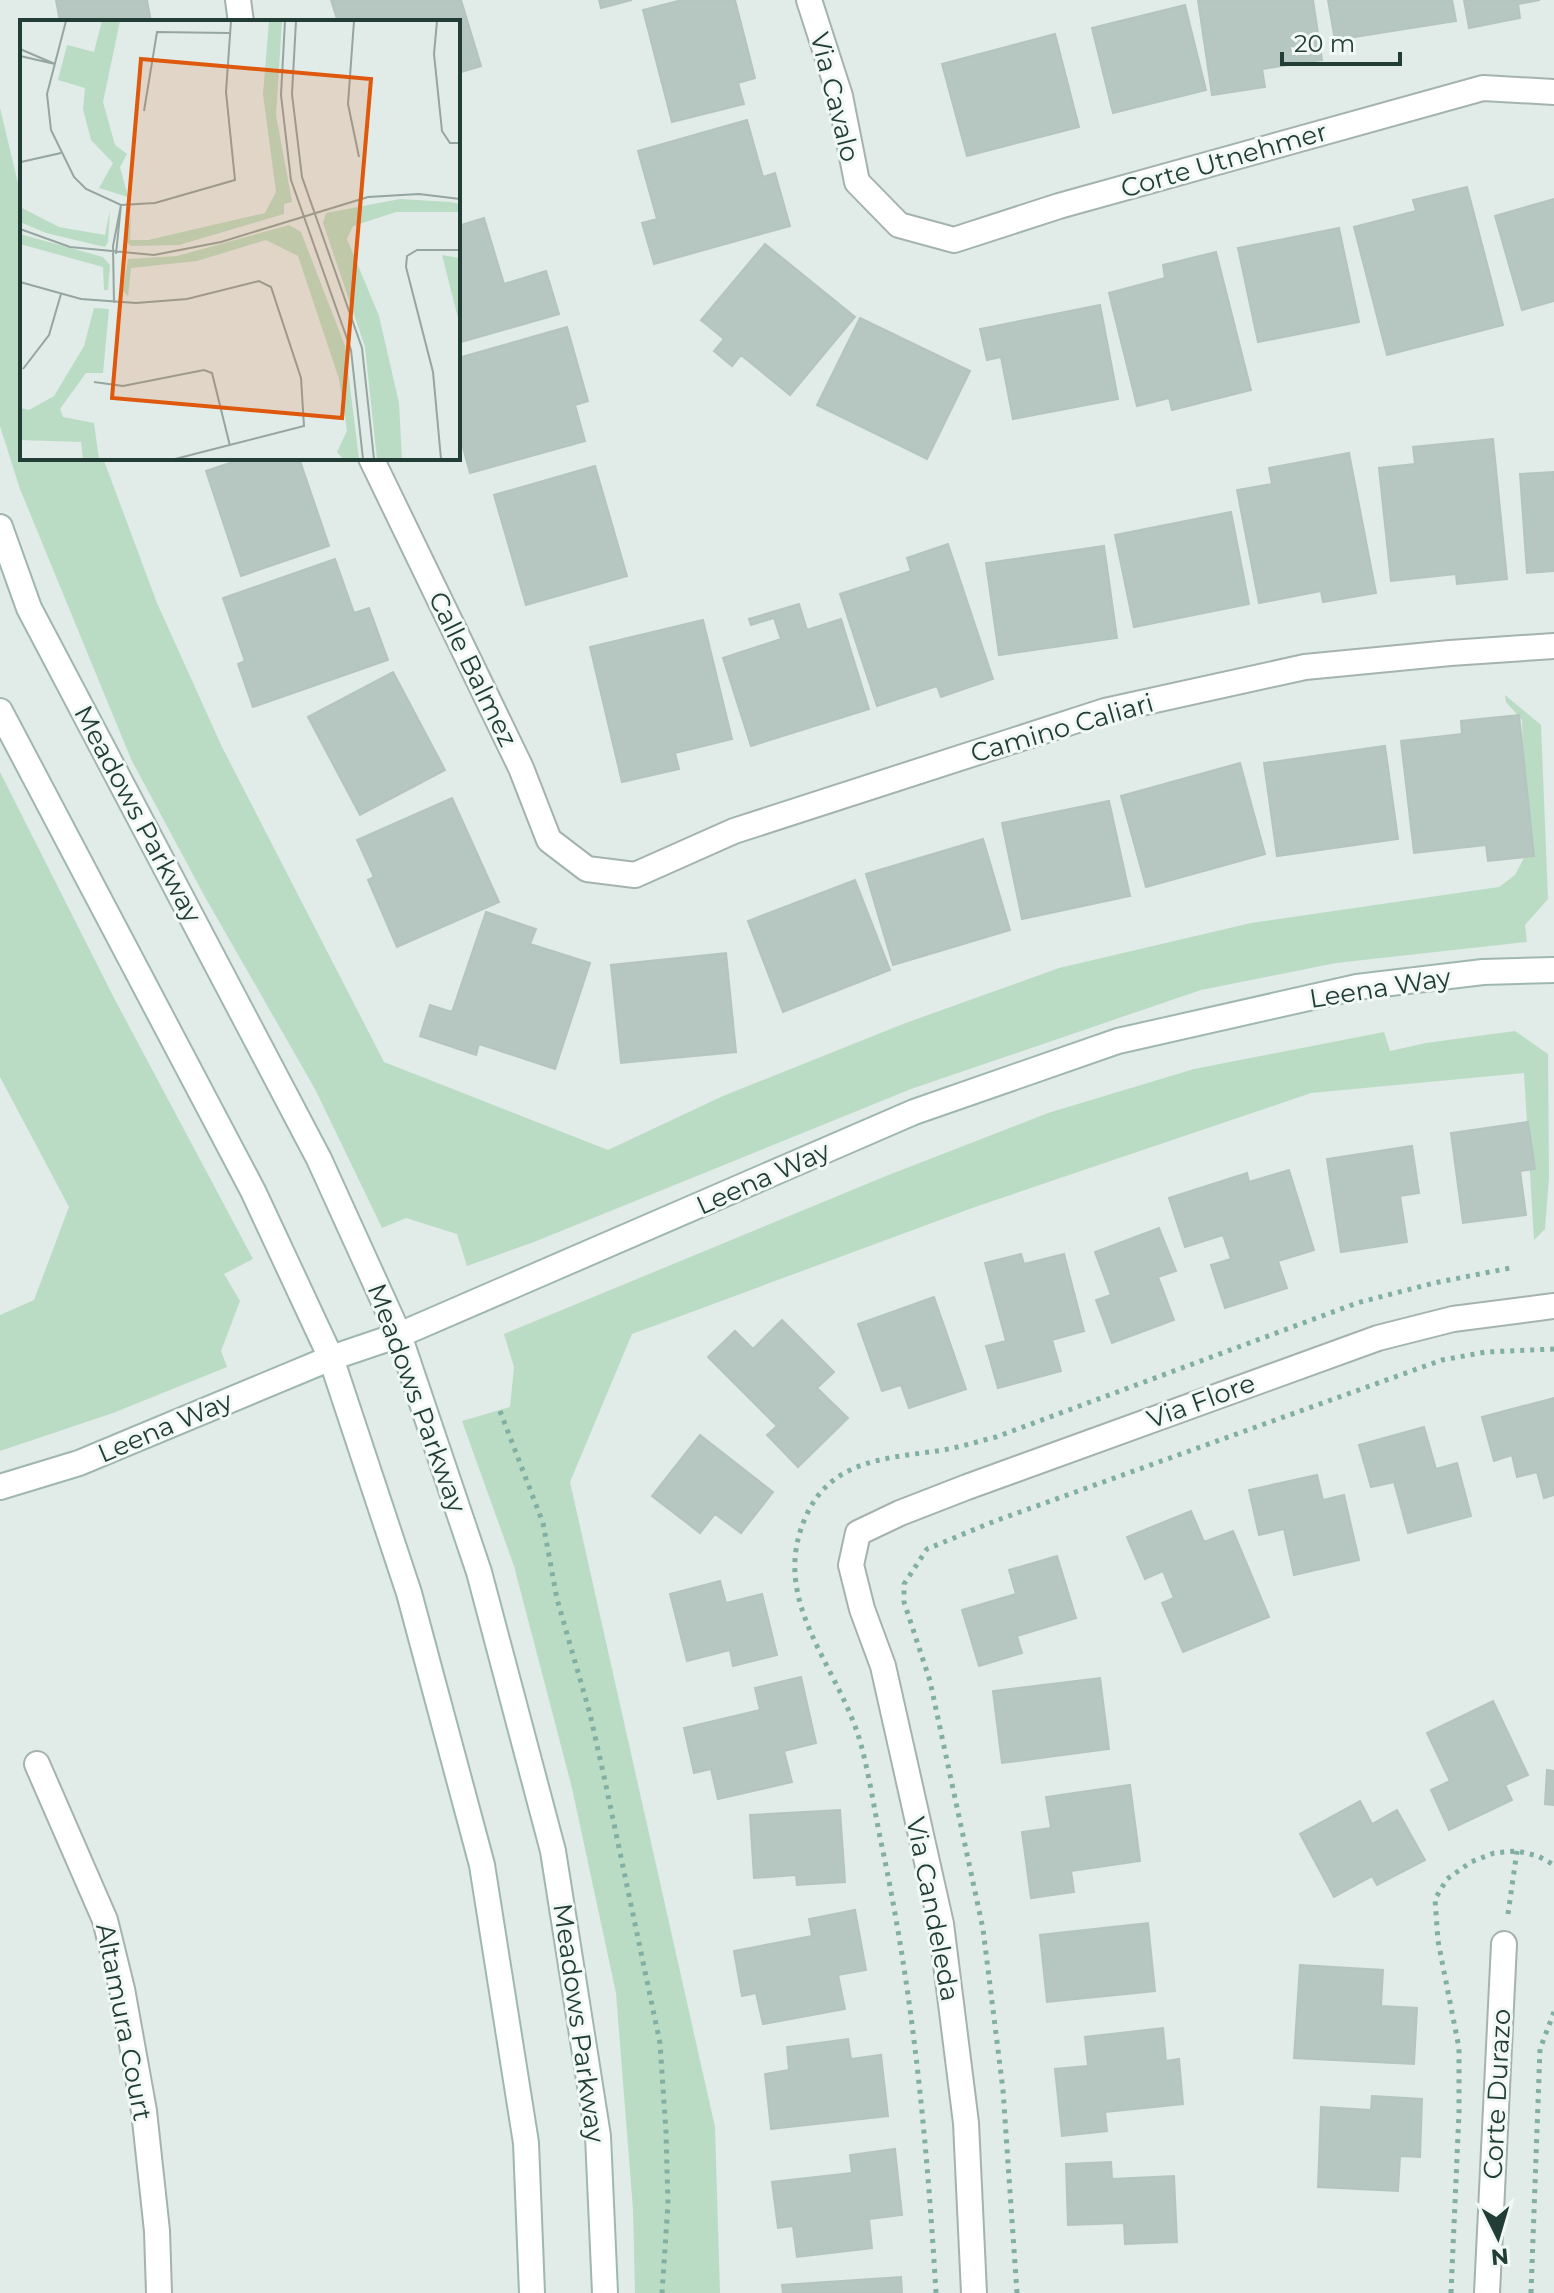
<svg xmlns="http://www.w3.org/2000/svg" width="1554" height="2293" font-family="Montserrat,sans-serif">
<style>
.green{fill:#badcc5}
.building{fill:#b6c6c0;stroke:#b4c5bf;stroke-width:2}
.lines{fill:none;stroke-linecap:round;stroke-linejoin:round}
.street-casing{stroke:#a4b3ae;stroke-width:28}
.secondary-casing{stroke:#a0b7b0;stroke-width:28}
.path{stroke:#82afa3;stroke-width:5;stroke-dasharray:4 6;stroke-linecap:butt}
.street{stroke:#fff;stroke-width:24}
.secondary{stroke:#fff;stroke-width:24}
.labels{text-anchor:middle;stroke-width:6;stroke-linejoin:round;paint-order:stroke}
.street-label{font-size:26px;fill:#223c36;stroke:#f1f8f5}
.inset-road{fill:none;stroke:#95a5a0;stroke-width:2}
.view{fill:#de580e;fill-opacity:0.15;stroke:#de580e;stroke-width:4}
.inset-edge{fill:none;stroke:#223c36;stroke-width:4}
</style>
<rect width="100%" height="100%" fill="#e1ebe7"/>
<!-- green -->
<path class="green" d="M0,108L22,200V458H103L157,603L222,747L384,1062L608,1150L723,1096L903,1024L1059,968L1251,923L1499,887L1515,875L1526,854L1522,720L1506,702L1505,695L1541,725L1548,899L1525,925L1527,942L1336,963L1201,990L911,1089L534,1242L467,1266L457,1234L406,1218L382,1228L315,1089L205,897L131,759L20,489L0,426Z
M0,772L114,998L253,1259L224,1274L240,1301L221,1351L227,1367L113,1413L0,1451V1315L34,1300L69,1207L0,1077Z
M1515,1031L1548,1054L1549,1178L1545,1229L1534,1240L1524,1073L1311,1093L975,1207L632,1334L570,1482L715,2127L720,2293H635L633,2209L616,1993L572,1788L514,1566L462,1421L510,1407L514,1367L504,1334L886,1176L1048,1113L1194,1069L1384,1032L1390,1051L1426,1043Z"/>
<!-- building -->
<path class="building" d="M56,0H147L151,22H60Z
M331,0H461L481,66L458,73V22H338Z
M599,0H632L601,8Z
M682,0H735L755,78L738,83L744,104L672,122L643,10Z
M1198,0H1313L1322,60L1262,69L1265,87L1212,95Z
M1328,0H1452L1456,21L1335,40Z
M1464,0H1540L1518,4L1520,18L1469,28Z
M1185,5L1206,90L1113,113L1092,28Z
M1055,34L1079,127L967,156L942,64Z
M747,120L763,177L775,173L790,226L654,264L642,223L657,219L638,151Z
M1467,187L1503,325L1387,355L1354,227L1416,211L1413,200Z
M1554,199V301L1522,310L1495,216Z
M484,218L504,284L546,271L559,314L458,343V226Z
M1339,228L1359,322L1258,342L1238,248Z
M765,244L855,317L790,395L741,355L732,366L714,351L724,339L701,320Z
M1216,252L1251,390L1172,410L1169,398L1137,406L1109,293L1165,278L1163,265Z
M1100,305L1118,399L1013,419L1001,357L987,360L980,329Z
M860,318L970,371L927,459L817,405Z
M567,327L588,401L575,405L585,441L470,473L458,429V358Z
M1493,439L1507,579L1457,584L1456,574L1391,581L1379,468L1415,464L1413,447Z
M1349,453L1376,593L1323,602L1321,591L1259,603L1237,490L1272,484L1269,468Z
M245,458H299L329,546L241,576L206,471Z
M595,466L627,576L526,605L494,495Z
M1554,472V571L1527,573L1520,474Z
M1231,512L1249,604L1134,627L1115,535Z
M948,544L993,679L941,697L937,686L877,706L840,594L911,571L907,558Z
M1104,546L1117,638L999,655L986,563Z
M335,559L354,613L369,608L388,660L253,707L238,664L245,661L223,598Z
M799,604L807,630L841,619L869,709L751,746L723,658L781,639L774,618L751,625L749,619Z
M703,620L732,739L675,753L679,769L622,782L590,647Z
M393,672L445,770L360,815L308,717Z
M1519,715L1534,856L1488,861L1486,845L1414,853L1401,741L1462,734L1461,721Z
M1385,746L1398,839L1277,856L1264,763Z
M1240,763L1265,854L1146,887L1121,796Z
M452,798L499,902L397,947L368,880L374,877L357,840Z
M1109,801L1130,896L1022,919L1002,823Z
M983,839L1010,930L893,965L866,874Z
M855,880L890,970L783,1012L748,921Z
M486,912L536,929L530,944L590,963L555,1069L479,1044L476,1055L420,1036L430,1005L452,1012Z
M726,953L736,1052L621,1063L611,965Z
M1528,1122L1535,1169L1520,1171L1526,1215L1463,1223L1451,1133Z
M1412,1146L1419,1193L1400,1196L1407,1242L1341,1252L1327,1159Z
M1289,1170L1314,1250L1278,1261L1287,1288L1225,1308L1211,1265L1231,1259L1223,1235L1185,1247L1169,1198L1247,1173L1249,1182Z
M1159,1228L1176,1271L1158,1277L1174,1320L1112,1343L1096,1300L1111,1295L1095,1252Z
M1021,1254L1024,1264L1064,1254L1084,1331L1052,1340L1061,1371L998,1388L986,1346L1006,1341L985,1263Z
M934,1297L966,1389L909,1408L901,1385L882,1391L858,1324Z
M782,1320L834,1372L817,1388L848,1418L798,1467L767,1435L777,1426L708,1357L735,1331L753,1349Z
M1554,1398V1495L1544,1498L1537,1472L1517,1477L1512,1455L1494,1461L1482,1417Z
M1424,1427L1436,1469L1457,1463L1471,1516L1408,1533L1394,1482L1371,1487L1359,1445Z
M700,1435L773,1492L741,1533L715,1514L700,1533L652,1496Z
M1317,1475L1323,1500L1344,1495L1359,1560L1294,1575L1284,1529L1259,1535L1249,1490Z
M1191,1511L1204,1542L1233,1531L1269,1617L1183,1652L1162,1603L1174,1598L1163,1571L1145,1579L1127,1537Z
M1057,1556L1076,1618L1017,1636L1022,1653L979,1666L962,1610L1016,1594L1009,1570Z
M720,1581L726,1603L762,1594L777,1655L733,1666L730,1650L687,1661L670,1594Z
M801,1677L816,1743L784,1751L792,1782L718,1799L711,1769L694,1773L684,1728L760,1710L755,1688Z
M1100,1678L1109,1749L1002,1763L993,1691Z
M1493,1701L1528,1775L1505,1785L1512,1800L1449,1830L1431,1790L1450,1781L1427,1733Z
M1547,1770L1554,1771V1805L1545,1804Z
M1130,1785L1140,1861L1071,1871L1074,1892L1031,1898L1022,1832L1051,1828L1046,1797Z
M1360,1801L1372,1824L1397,1810L1425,1860L1377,1885L1372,1876L1334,1897L1300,1834Z
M840,1810L845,1882L797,1885L796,1875L754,1878L750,1815Z
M855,1910L866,1970L838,1975L845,2009L763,2024L756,1993L742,1996L734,1951L812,1936L809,1919Z
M1148,1923L1155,1991L1047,2002L1040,1935Z
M1300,1965L1383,1970L1381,2006L1417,2008L1414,2064L1294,2058Z
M1163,2028L1166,2061L1179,2059L1183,2104L1105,2112L1107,2131L1062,2136L1055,2069L1088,2066L1085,2037Z
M848,2039L851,2059L881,2055L888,2116L771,2129L765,2074L789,2070L787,2047Z
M1372,2096L1422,2099L1420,2157L1400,2156L1398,2191L1318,2187L1321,2107L1371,2110Z
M895,2149L902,2215L869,2219L872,2248L797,2257L793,2226L778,2228L772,2182L852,2173L850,2155Z
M1111,2162L1112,2179L1174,2176L1177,2242L1125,2244L1124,2223L1068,2225L1066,2164Z
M901,2277L902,2293H783L782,2285Z"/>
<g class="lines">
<!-- street casing -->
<g class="street-casing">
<path id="street" d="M238,0L241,22
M809,0L840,96L857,182L899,225L954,240L1059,206L1483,88L1554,92
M371,458L521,768L549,840L587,869L635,875L734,831L1105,711L1305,667L1450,653L1554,646
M37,1764L105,1920L122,1989L144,2111L157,2231L159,2293
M974,2293L966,2123L941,1924L883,1666L862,1609L851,1565L858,1533L900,1513L967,1487L1378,1338L1453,1319L1554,1306
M1487,2293L1504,1944"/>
</g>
<!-- secondary casing -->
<g class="secondary-casing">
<path id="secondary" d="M0,527L29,608L319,1159L399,1335L479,1572L553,1851L598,2136L605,2293
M0,711L253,1191L331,1358L409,1593L482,1865L526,2143L532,2293
M0,1487L79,1463L331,1358L399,1335L914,1112L1118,1041L1357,987L1483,972L1554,970"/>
</g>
<!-- path -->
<path class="path" d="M500,1411L543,1523L557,1599L590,1714L605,1781L660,2043L666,2132L668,2204L662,2293
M1508,1914L1517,1851
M936,2293C927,2141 913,1991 881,1842C874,1808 869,1773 860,1741C836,1661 767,1599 807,1514C832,1460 887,1458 937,1451C957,1448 976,1442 996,1437L1357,1303L1434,1283L1515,1267
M1017,2293L1003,2090L983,1929L930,1681L904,1602V1584L927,1549L995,1521L1442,1360L1486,1352L1554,1349
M1451,2293L1459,2112V2048L1438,1941L1435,1899L1447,1879L1471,1862L1494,1853L1517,1851L1538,1856L1554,1865
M1531,2293L1540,2049L1554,2012"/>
<!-- street -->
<use href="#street" class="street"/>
<!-- secondary -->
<use href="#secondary" class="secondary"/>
</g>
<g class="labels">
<!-- street labels -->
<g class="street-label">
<text transform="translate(835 97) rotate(76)" y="9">Via Cavalo</text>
<text transform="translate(1224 160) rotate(-16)" y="9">Corte Utnehmer</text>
<text transform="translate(473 669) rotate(64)" y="9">Calle Balmez</text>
<text transform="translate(1062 728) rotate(-16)" y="9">Camino Caliari</text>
<text transform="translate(138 814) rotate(62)" y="9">Meadows Parkway</text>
<text transform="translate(1380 988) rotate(-9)" y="9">Leena Way</text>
<text transform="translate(763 1178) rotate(-24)" y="9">Leena Way</text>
<text transform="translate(417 1398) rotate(70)" y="9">Meadows Parkway</text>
<text transform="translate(1201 1401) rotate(-20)" y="9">Via Flore</text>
<text transform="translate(165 1427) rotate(-23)" y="9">Leena Way</text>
<text transform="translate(933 1909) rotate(79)" y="9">Via Candeleda</text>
<text transform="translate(124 2022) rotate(79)" y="9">Altamura Court</text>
<text transform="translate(579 2023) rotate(82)" y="9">Meadows Parkway</text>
<text transform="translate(1497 2094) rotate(-87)" y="9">Corte Durazo</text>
</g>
</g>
<!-- overview -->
<g transform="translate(20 20)">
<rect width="440" height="440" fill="#e1ebe7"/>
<path d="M82,1H100L83,82L95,125L107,134L100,147L108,177L79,168L93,143L71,120L63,89L65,68L38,60L47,25L74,32ZM249,1H262L256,95L272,182L264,184V194L159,225L111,226L106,222L111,195L110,220H128L245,193L256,172L243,74ZM380,179L430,182L440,184V192H376L333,206L327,219L359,296L379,383L382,439H357L345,327L303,203L306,193ZM0,187L39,207L85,215L90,190L88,222L85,227L26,213L0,202ZM269,205L281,212L325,326L339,439H323L317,432L327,411L319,359L278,236L246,220L177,241L111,248L108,276L103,271L108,239L157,236ZM0,214L83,237L90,245L88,270H84L83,247L0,224ZM422,235L440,238V306ZM74,288L89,289L83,353H66L40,389L43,397L74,403L79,439H63L61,422L0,420V388L9,390L34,376L64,326Z" fill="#badcc5"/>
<path class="inset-road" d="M46,1L27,74L31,110L54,157L66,169L101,185L135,183L215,160L206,72L211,1M265,1L261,75L271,160L331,330L343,439M276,1L272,74L282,157L342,328L354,439M334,1L328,84L339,137M417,1L414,34L422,111L430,123H440M0,29L35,44M0,36L35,44M124,91L137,12L209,13M1,142L41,133M0,209L50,227L134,235L201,222L348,177L399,174L440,179M96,234L101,185M0,262L61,279L116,283L167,279L239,261L251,267L281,358L284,406L155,439M94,283L93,226L101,185M3,349L29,315L41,274M74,362L103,366L184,350L192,353L210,426M421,439L413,352L386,247L387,236L397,230H440"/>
<path class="view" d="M121,39L351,59L322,398L92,378Z"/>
<rect width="440" height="440" class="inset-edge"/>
</g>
<!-- north arrow -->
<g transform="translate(1498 2237) rotate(175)" stroke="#f1f8f5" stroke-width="6" paint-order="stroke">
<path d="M0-6L14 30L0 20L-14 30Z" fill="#223c36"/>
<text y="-12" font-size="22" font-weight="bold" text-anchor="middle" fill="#223c36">N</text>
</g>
<!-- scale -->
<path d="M1282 52v12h118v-12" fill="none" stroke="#223c36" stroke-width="4"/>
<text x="1294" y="52" font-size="24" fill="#223c36" stroke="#f1f8f5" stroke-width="6" paint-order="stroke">20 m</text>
</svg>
